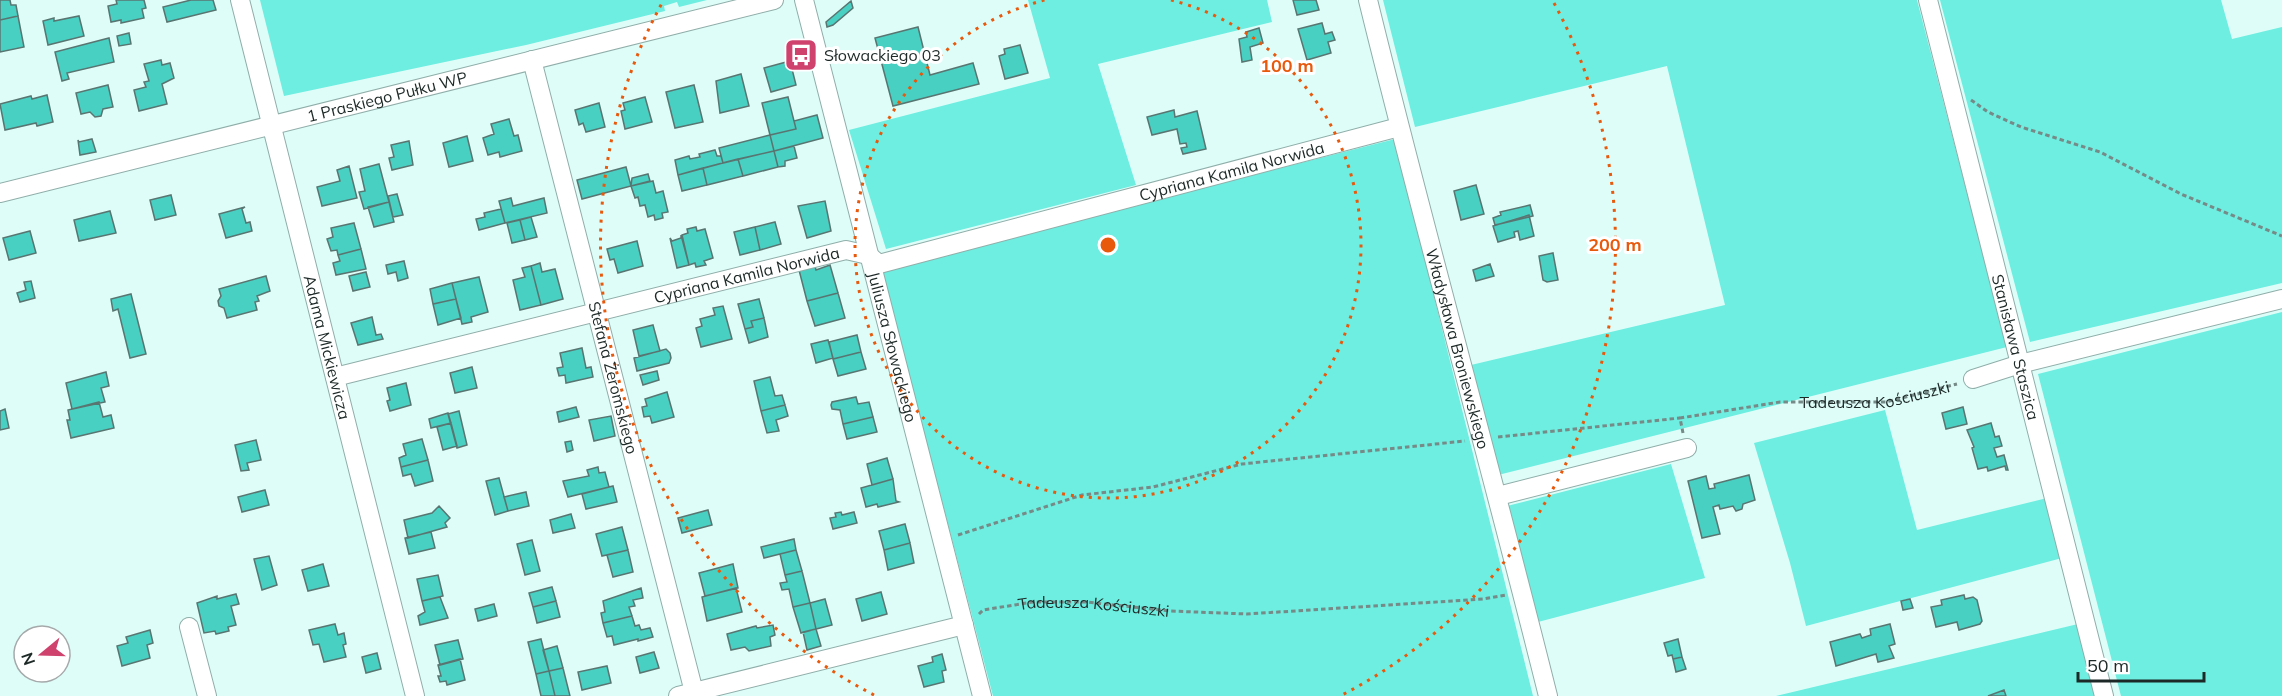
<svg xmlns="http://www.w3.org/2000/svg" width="2282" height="696" font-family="Mulish,sans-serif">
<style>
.green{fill:#6deee0}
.building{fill:#48d0c2;stroke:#597571;stroke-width:1.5}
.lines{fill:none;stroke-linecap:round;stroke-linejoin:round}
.minor-casing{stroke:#90aea9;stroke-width:20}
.path{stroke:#768a87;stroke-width:3;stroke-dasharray:4.5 3;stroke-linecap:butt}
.minor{stroke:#fff;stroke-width:18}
.ring{fill:none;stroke:#e8590c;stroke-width:3;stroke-dasharray:3 6}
.labels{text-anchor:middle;stroke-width:6;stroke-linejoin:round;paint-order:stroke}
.poi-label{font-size:16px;fill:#1d2927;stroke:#fff;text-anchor:start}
.street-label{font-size:16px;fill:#1d2927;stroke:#fff}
.centre{fill:#e8590c;stroke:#fff;stroke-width:3}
.ring-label{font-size:18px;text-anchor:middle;font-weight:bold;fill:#e8590c;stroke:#fff;stroke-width:6;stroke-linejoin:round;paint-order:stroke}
</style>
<rect width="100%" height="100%" fill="#defdf9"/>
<!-- green -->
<path class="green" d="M260,0H707L679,7L677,2L664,6L665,11L526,45L284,96Z
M1028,0H1267L1272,22L1098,64L1136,185L886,249L849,130L1050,78Z
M1383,0H1917L2007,347L1498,475L1471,365L1725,305L1667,66L1415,127Z
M1940,0H2221L2232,39L2282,27V283L2030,342Z
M1395,139L1533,696H993L882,272L1139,204Z
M2282,312V696H2121L2038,374Z
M1885,410L1917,530L2047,498L2062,558L1806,626L1790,563L1754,443Z
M1671,464L1705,578L1538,622L1507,506Z
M2078,624L2097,696H1776Z"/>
<!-- building -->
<path class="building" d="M0,0H10L11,5H16L18,16L0,20Z
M116,0H144L146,8L142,9L144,18L121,23V20L111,22L108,6L117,4Z
M191,0H213L216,10L167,22L163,7Z
M1293,0H1316L1319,10L1297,15Z
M851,1L853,8L833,25L827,27L826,22Z
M18,16L24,47L0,52V20Z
M79,16L84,36L48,45L43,21L54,18V21Z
M1322,23L1325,34L1332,32L1335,40L1328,42L1331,53L1307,60L1298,29Z
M918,27L930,75L973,63L979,84L893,106L875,38Z
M1259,28L1263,43L1250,47L1252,60L1242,62L1239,39L1247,37L1246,32Z
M129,33L131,44L119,46L117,36Z
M109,38L114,62L67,73L69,79L62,81L55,52Z
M1020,45L1028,73L1005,79L999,56L1005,54L1004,49Z
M161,60L162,65L170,63L174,78L162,84L167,104L139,111L134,90L146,87L144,82L149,81L144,64Z
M790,61L796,85L771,92L764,68Z
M741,74L749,106L720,113L716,81Z
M108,85L113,107L103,109L101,116L95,117L90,112L81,114L76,93Z
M694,85L703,122L675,128L666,92Z
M47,95L53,122L37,126L36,123L5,130L0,104L31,96L32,99Z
M645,97L652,122L625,129L621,111L625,110L623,103Z
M788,97L796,129L770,135L762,103Z
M599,103L605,127L586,132L583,123L579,125L575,110Z
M1174,110L1175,117L1197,111L1206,149L1183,154L1181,148L1187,147L1186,143L1180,144L1177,129L1152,135L1147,117Z
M817,115L823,138L774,151L770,135L796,129L794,121Z
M509,119L514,136L518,135L522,151L500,157L499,152L488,155L483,138L494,134L491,124Z
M770,135L774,151L723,163L719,148Z
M467,136L473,161L449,167L443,143Z
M92,139L96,152L80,155L78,140L79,142Z
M409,141L413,165L392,170L389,158L394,157L391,145Z
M794,146L797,158L785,161V166L778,167L774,151Z
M715,150L717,156H721L723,163L678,175L675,160L689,156L690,159L700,157L699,154Z
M774,151L778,167L743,176L738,159Z
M738,159L743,176L707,185L703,168Z
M379,164L389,202L364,209L359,192L365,191L360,169Z
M349,166L357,198L322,206L317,187L340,181L337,170Z
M626,167L631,186L582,199L577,180Z
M703,168L707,185L682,191L678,175Z
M648,174L650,181L631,186L632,178Z
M653,181L656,193L663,191L668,212L662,213L663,218L655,220L654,215L648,217L645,205L640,206L638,197L635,198L631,186Z
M1476,185L1484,214L1461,220L1454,191Z
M397,194L403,215L393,217L388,196Z
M171,195L176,215L155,220L150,200Z
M511,198L513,206L544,198L547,213L505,223L499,201Z
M825,201L831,231L807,238L798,206Z
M389,202L394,222L374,227L368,207Z
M1530,205L1533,216L1495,225L1493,218L1501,215L1500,212Z
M245,207L242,209L246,223L250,222L252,231L226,238L219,214Z
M501,209L505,223L479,230L476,219L485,217L484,213Z
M110,211L116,233L79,241L74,220Z
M1529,215L1534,236L1520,240L1518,231L1514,232L1515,237L1498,242L1493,226Z
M531,217L537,237L525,240L520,220Z
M520,220L525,240L512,243L507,223Z
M775,222L781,244L760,250L755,227Z
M354,223L361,249L338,255L337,250L331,251L327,239L333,237L331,228Z
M696,227L697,231L705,229L713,258L704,261L706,265L696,267L695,263L689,265L682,235L688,233L687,229Z
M755,227L760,250L740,255L734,232Z
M30,231L36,253L9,260L3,238Z
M681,235L689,265L677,268L670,238L672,241L681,238Z
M637,241L643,266L618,273L614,259L610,260L607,249Z
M361,249L366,269L336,275L333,263L340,261L338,255Z
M1553,253L1558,280L1547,282L1543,280L1539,256Z
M404,261L408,278L398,281L396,272L388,274L386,265Z
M540,263L542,272L555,269L563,299L541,305L531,266Z
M1490,264L1494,276L1476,281L1473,270Z
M830,265L838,293L807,301L799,270L815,266L816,270Z
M531,266L541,305L520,310L513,280L525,277L522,268Z
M366,272L370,287L353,291L349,276Z
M266,276L270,291L257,296L259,301L255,302L257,310L227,318L224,308L219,306L218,301L221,296L219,289Z
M479,277L488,312L471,317L472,322L462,324L452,283Z
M31,281L35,298L20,302L17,293L26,290L24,282Z
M452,283L456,299L433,304L430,289Z
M838,293L845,318L815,326L807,301Z
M131,294L146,354L130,358L118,309L113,311L111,299Z
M456,299L461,318L438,325L433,304Z
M759,299L764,318L751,321L753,327L745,329L738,304Z
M723,306L732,339L701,347L696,328L702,326L700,319L715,315L713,308Z
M372,317L376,335L381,334L383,339L358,345L351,323Z
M764,318L768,337L749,343L745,329L753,327L751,321Z
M653,325L660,351L639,356L633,330Z
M857,335L861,352L833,359L829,342Z
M828,340L833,358L816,363L811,344Z
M582,348L586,368L591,367L593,377L566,383L565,375L559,376L557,368L563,367L560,353Z
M666,349L670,353L671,358L669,363L637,371L634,358Z
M861,352L866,369L838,376L833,359Z
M472,367L477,388L455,393L450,373Z
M657,371L659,380L643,385L640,375Z
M106,372L109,386L101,388L105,402L72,409L66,383Z
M770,377L775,396L782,395L785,405L761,411L754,381Z
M406,383L411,405L390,411L387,401L390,400L387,388Z
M667,392L674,417L652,423L650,416L644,417L642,407L647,406L645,399Z
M856,397L858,404L869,402L873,417L843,424L840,410L832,409L831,405L832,402Z
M99,402L103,417L111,415L114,428L71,438L67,420H70L68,410Z
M785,405L788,416L776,420L779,431L767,433L761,411Z
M576,407L579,417L559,422L557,412Z
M1963,407L1967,424L1946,429L1942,413Z
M5,409L9,428L0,430V411Z
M459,411L467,445L457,448L448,414Z
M448,413L451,423L431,428L429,419Z
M611,416L615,436L594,441L589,420Z
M873,417L877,432L847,439L843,424Z
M451,423L457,446L443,450L437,427Z
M1991,423L1995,437L1999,436L2002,446L1994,448L1997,457L2004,455L2008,470H2006L2005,466L1988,471L1987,467L1978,469L1972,448L1974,447L1967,430Z
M422,439L428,460L401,467L399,458L406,455L403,444Z
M256,440L261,460L247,463L249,470L241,471L235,445Z
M571,441L573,450L567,452L565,442Z
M887,458L893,479L872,485L867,464Z
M428,460L433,481L415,486L411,474L403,476L401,467Z
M598,467L599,473L605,472L609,487L568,497L563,481L589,476L587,470Z
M1749,475L1755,500L1743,504L1742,509L1736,511L1733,506L1720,509L1719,505L1713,507L1720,534L1702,538L1688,481L1706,476L1709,489L1715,488L1714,484Z
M499,478L508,511L495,515L486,481Z
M893,479L896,501L899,502L878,507L877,504L866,507L861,488Z
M613,486L617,502L586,509L582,494Z
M265,490L269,505L242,512L238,497Z
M526,492L529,506L508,511L504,497Z
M439,506L450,518L445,523L447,527L408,538L404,520L432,513Z
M708,510L712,525L682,533L678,518Z
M841,512L842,515L854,512L857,523L833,529L830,518L836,517L835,513Z
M571,514L575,528L553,533L550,520Z
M905,524L910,543L884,550L879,531Z
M622,527L628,550L602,556L596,534Z
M431,532L435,548L409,554L405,538Z
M794,539L796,550L764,558L761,547Z
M532,540L540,571L525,575L517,544Z
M910,543L914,563L888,570L884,550Z
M628,550L633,572L613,577L607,555Z
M796,550L802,571L785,575L780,554Z
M269,556L277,585L262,590L254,559Z
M323,564L329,586L308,591L302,570Z
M733,564L738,588L705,596L699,573Z
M802,571L810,603L793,607L789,589L782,590L780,583L787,582L785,575Z
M438,575L443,596L422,601L417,579Z
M552,587L556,601L533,607L529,593Z
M641,588L643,598L633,600L635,606L629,607L632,616L603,623L601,613L605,612L603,601Z
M736,588L742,612L707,621L702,597Z
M881,592L887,614L862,621L856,599Z
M236,594L239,604L231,606L236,625L228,627L229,631L216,634L215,631L204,633L197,603L217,596V599Z
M1964,595L1965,599L1973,597L1977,600L1982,621L1980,624L1959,630L1957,622L1936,627L1931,607L1942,605L1941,600Z
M440,597L448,618L420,625L418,616L425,612L422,601Z
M825,599L832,625L816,629L810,603Z
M1910,599L1913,608L1903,610L1901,601Z
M556,601L560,617L537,623L533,607Z
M810,603L816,629L801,633L793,607Z
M494,604L497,616L478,621L475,609Z
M632,616L635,626L639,625L641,630L650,628L653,637L638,641V639L614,645L612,636L607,637L603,623Z
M335,624L338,635L344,633L346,644L343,645L346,657L324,662L319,644L313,645L309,630Z
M1890,624L1895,644L1889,646L1894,658L1878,662L1876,654L1836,666L1830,642L1860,634L1862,638L1871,635L1870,629Z
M773,625L775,635L770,637L771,646L749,651L745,647L731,650L727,634L756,626L757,628Z
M816,629L821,646L807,650L803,632Z
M150,630L153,643L147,645L150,658L122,666L117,646L128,643L126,637Z
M541,639L549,671L536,674L528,642Z
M1678,639L1682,657L1673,659L1672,655L1668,656L1664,643Z
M458,640L463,659L440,665L435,645Z
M557,646L563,668L549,671L543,650Z
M654,652L659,668L640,673L636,657Z
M377,653L381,669L366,673L362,657Z
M942,654L946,670L942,671L944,682L924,687L918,666L933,662L932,657Z
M1682,657L1686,669L1676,672L1673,659Z
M460,659L465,680L447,685L446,681L440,682L438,676H441L438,665Z
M607,666L611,683L582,690L578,672Z
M563,668L570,696H555L549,671Z
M549,671L555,696H541L536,674Z
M2004,690L2006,696H1988Z"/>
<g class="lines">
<!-- minor casing -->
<g class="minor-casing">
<g id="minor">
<path id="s3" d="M240,0L415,696"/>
<path id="s4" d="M804,0L982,696"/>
<path id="s5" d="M1368,0C1425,233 1490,463 1548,696"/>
<path id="s6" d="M1928,0L2104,696"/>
<path id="s7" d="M532,60L695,696"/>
<path id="s8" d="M0,193L774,0"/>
<path id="s9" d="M335,377L846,250L868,255L879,264L1399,127"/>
<path d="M1973,379L2020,364L2282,299"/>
<path d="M1498,496L1687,448"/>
<path d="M189,627L207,696"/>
<path d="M678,696L964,625"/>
</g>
</g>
<!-- path -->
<g class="path">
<path d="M1971,100L1988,112L2021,127L2100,152L2181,194L2282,236"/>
<path id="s1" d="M1683,433L1680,418L1780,402H1886L1957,384"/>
<path d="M1498,437L1680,418"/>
<path d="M958,535L1082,495L1153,487L1242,464L1465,441"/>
<path id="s2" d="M979,614L983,610L1033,602H1086L1170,611L1247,614L1483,599L1506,595"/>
</g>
<!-- minor -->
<use href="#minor" class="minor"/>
</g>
<!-- distance rings -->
<g class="ring">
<path d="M1171 0A253 253 0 1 1 1045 0"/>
<path d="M874 695A507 507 0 0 1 662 3M1554 3A507 507 0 0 1 1342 695"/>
</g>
<!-- icons -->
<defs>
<g id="bus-square" transform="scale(1.725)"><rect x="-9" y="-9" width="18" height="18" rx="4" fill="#cf426e" stroke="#fff"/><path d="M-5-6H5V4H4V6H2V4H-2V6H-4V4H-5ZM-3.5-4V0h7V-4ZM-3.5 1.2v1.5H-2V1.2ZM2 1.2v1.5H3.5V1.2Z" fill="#fff"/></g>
</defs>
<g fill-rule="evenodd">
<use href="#bus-square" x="801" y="55"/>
</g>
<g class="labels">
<!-- poi labels -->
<g class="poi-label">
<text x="824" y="61">Słowackiego 03</text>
</g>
<!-- street labels -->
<g class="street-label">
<text dy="6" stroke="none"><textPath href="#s8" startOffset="399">1 Praskiego Pułku WP</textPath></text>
<text dy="6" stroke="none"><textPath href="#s9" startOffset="928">Cypriana Kamila Norwida</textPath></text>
<text dy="6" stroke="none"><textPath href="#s9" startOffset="424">Cypriana Kamila Norwida</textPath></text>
<text dy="6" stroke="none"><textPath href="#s3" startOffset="358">Adama Mickiewicza</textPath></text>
<text dy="6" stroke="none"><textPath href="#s4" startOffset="358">Juliusza Słowackiego</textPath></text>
<text dy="6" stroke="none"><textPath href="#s5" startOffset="360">Władysława Broniewskiego</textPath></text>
<text dy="6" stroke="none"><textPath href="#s6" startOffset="358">Stanisława Staszica</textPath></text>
<text dy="6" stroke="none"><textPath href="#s7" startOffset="328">Stefana Żeromskiego</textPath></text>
<text dy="6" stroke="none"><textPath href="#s1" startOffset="212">Tadeusza Kościuszki</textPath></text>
<text dy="6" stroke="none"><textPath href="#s2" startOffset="117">Tadeusza Kościuszki</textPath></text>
</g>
</g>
<circle cx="1108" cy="245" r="9" class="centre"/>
<g class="ring-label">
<text x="1287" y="72">100 m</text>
<text x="1615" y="251">200 m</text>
</g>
<!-- north arrow -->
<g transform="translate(42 654) rotate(251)"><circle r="28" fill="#ffffff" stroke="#a5a9a9" stroke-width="1.5"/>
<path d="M0-4.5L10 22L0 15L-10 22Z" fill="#cf426e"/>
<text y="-9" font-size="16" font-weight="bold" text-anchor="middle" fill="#1d2927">N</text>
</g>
<!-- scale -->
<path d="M2078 672v9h126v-9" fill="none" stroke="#1d2927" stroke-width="3"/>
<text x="2087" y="672" font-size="18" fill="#1d2927" stroke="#ffffff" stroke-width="4.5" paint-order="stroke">50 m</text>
</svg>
